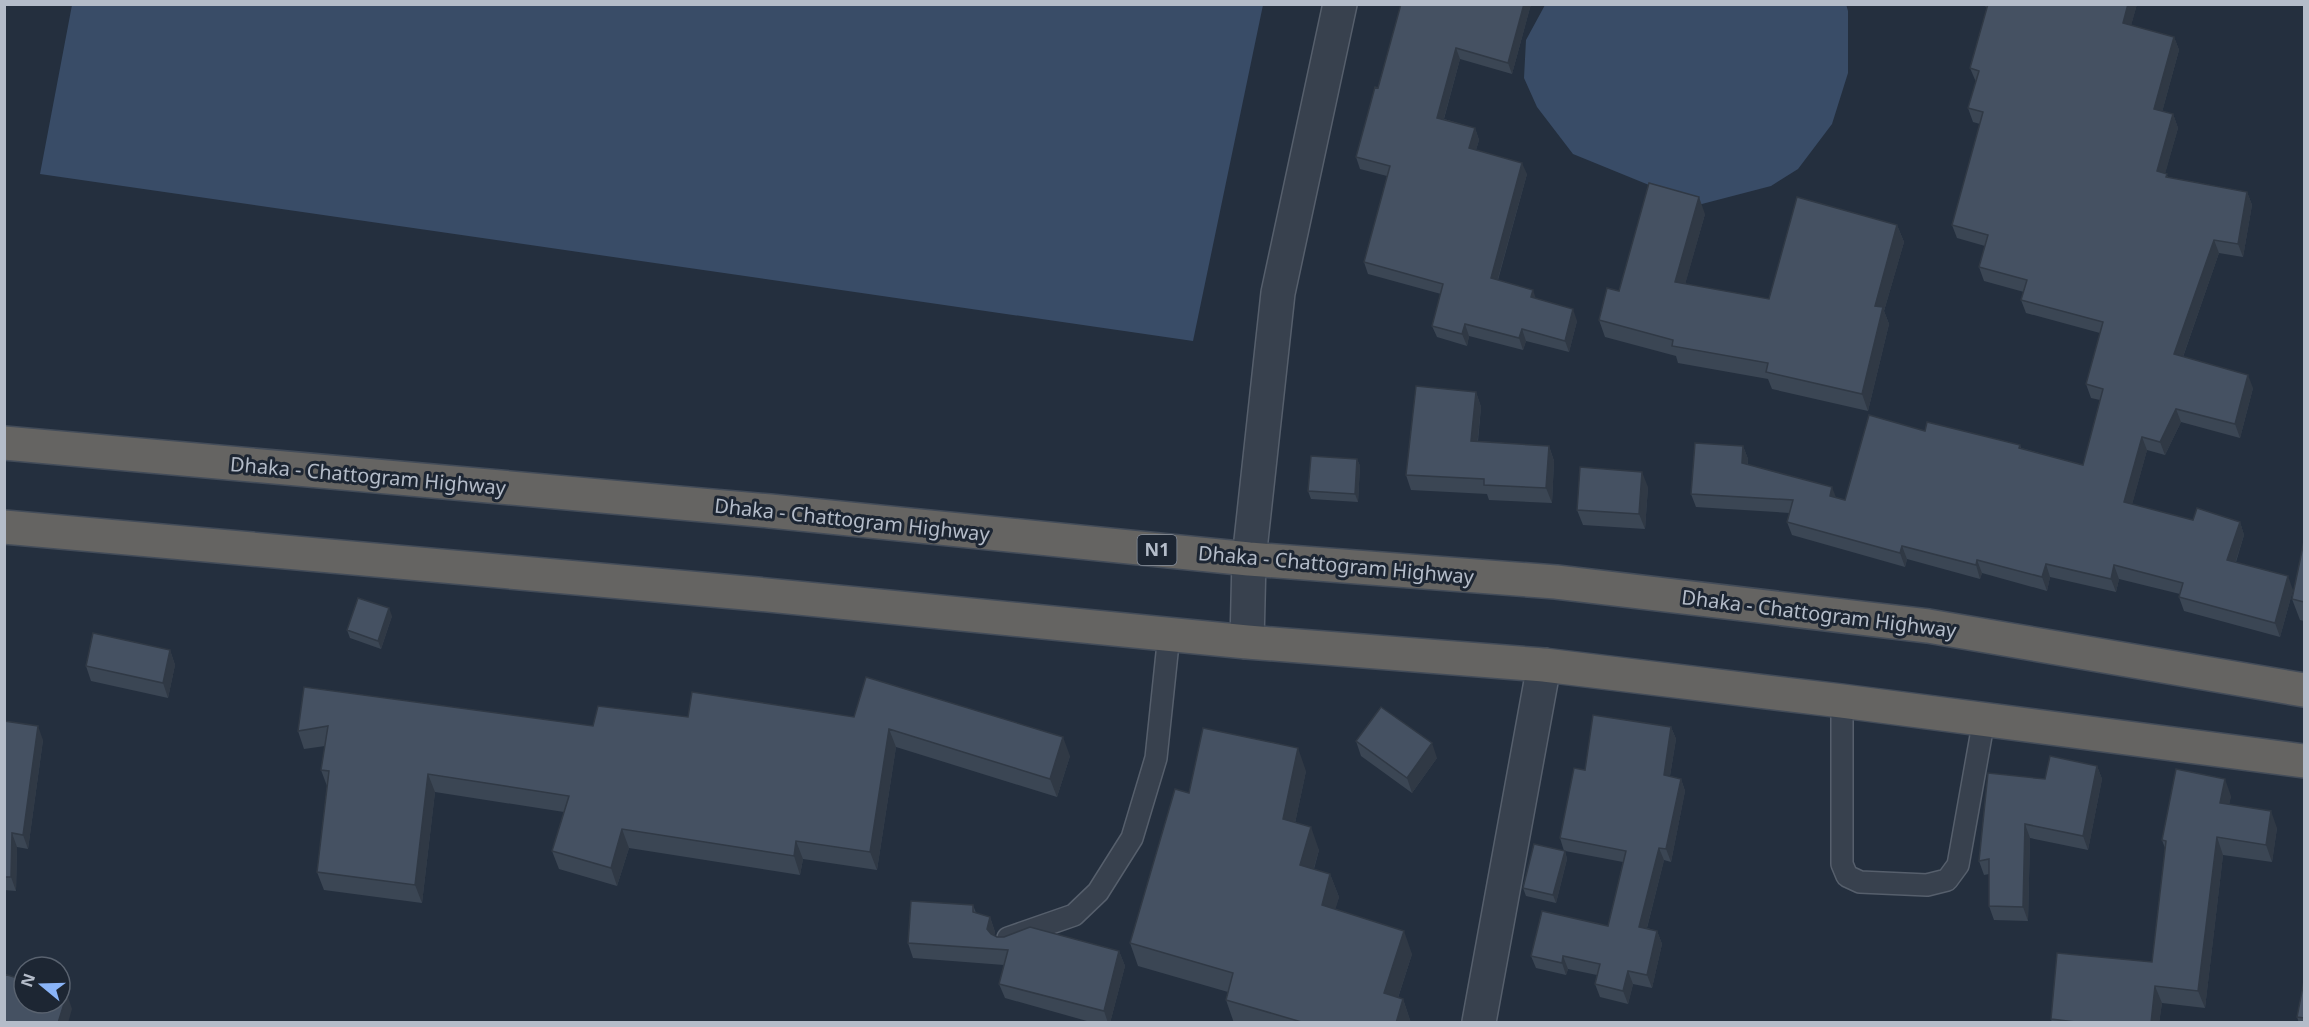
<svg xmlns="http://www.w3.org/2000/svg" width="2309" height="1027" font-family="'Noto Sans',sans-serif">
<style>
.water{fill:#394c67}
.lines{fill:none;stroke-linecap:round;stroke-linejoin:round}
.service-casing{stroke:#565f6c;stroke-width:24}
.minor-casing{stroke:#565f6c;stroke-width:36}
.trunk-casing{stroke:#434c59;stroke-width:36}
.service{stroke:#38414e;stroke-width:21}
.minor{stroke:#38414e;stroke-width:33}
.trunk{stroke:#656462;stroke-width:33}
.wall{fill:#3b4654}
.shaded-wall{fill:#303945}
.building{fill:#455162;stroke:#303945;stroke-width:1.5}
.labels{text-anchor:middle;stroke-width:6;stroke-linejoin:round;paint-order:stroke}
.shield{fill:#1d2633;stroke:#878f9c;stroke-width:1.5}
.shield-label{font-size:18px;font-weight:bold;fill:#b4bcc9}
.street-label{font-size:20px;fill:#b4bcc9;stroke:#1d2633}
</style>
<rect width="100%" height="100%" fill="#242f3e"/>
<!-- water -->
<path class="water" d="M1846,4L1848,11V73L1832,124L1798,169L1771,186L1698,205L1573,154L1537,107L1524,78L1526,40L1545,5Z
M72,5V4L1263,5L1193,341L40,174Z"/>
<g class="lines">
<!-- service casing -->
<g class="service-casing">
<path id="service" d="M1842,701V864L1847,876L1860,882L1927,885L1947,880L1958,865L1984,719
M1008,938L1074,915L1098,892L1132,838L1156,758L1169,634"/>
</g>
<!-- minor casing -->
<g class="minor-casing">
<path id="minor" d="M1247,642L1249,559L1278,293L1340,4
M1479,1022L1544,665"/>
</g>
<!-- trunk casing -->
<g class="trunk-casing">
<path id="trunk" d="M4,443L770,511L1249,559L1556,582L1928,626L2304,690
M4,527L757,594L1247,642L1544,665L1842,701L2304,761"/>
</g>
<!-- service -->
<use href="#service" class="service"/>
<!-- minor -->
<use href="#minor" class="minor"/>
<!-- trunk -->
<use href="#trunk" class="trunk"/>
</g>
<!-- wall -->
<path class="wall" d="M1531,4L1512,74L1460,59L1444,119L1475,128L1479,140L1476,150L1527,174L1498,280L1536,299L1577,321L1569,352L1526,341L1523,350L1469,336L1467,346L1437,337L1432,326L1441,294L1368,274L1364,262L1387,176L1360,169L1356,157L1378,88Z
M1979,4H2137L2131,25L2174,37L2179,50L2162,112L2173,114L2178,128L2165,173L2168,177L2247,192L2252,205L2243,257L2219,253L2183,357L2253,388L2240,438L2181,422L2165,455L2147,450L2132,504L2193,520L2240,522L2244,535L2236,562L2293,590L2280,637L2184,611L2179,597L2180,594L2119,579L2116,592L2050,577L2047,591L1982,573L1980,579L1907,559L1905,567L1792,535L1787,522L1790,513L1696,507L1691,494L1743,446L1748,459V465L1835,497L1845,500L1925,431L2020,445L2021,448L2083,465L2100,400L2091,398L2086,384L2100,333L2026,313L2021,300L2024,292L1984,281L1979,267L1985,246L1957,238L1952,225L1980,124L1973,122L1968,108L1976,82L1970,68L1987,7Z
M1705,214L1685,284L1769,299L1897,225L1904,242L1884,311L1889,324L1868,411L1772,389L1768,379L1678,363L1676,356L1605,337L1599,320L1619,291Z
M1476,392L1481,407L1478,441L1549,446L1554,461L1552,503L1489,500L1487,494L1411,490L1406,475Z
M1357,459L1360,466L1358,502L1311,499L1308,491Z
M1648,487L1645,529L1583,525L1577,510Z
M2304,541V621L2300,620L2292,599Z
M392,616L381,649L350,638L347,630Z
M170,650L175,665L168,698L91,681L86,666Z
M304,687L593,726L688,717L692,692L1070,756L1057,797L896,747L877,870L803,859L800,875L629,848L617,886L559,869L552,851L564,812L435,792L422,903L324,890L317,872L327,786L321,770L325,746L304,749L298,731Z
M4,721L43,740L28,849L17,847L16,891L4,890Z
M1671,727L1676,739L1670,776L1681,779L1685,791L1671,862L1664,860L1647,928L1657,931L1662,944L1652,988L1633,984L1628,1004L1600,997L1595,984L1597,975L1568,969L1566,975L1536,968L1531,956L1608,926L1623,862L1565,851L1567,859L1556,903L1526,896L1523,888L1564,851L1560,838L1585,770Z
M1356,741L1437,758L1412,793L1361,756Z
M2097,766L2102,779L2088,850L2030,838L2028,921L1994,920L1989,906V874L1984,875L1979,861L2045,779Z
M1306,771L1295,823L1319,850L1314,869L1330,874L1339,897L1335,909L1412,954L1398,998L1403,999L1411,1023H1234L1226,1000L1228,992L1138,966L1130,943L1189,793Z
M2231,796L2229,804L2277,828L2272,862L2223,855L2205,1008L2162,1003L2159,1023H2052L2051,1019L2152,962L2165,848L2162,840Z
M973,905L976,913L990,917L995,932L994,936L997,937L1119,951L1125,966L1110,1023H1094L1005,998L999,984L1004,965L913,958L908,943Z
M2304,981V1023H2299L2297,1017Z"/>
<!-- shaded-wall -->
<path class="shaded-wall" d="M1524,4H1531L1512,74L1508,63Z
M2128,4H2137L2128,37L2123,23Z
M2174,37L2179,50L2159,123L2154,109Z
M1456,48L1460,59L1441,129L1437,118Z
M2173,114L2178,128L2162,185L2157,171Z
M1475,128L1479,140L1473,160L1469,148Z
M1522,163L1527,174L1495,289L1491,278Z
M2247,192L2252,205L2243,257L2238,244Z
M1699,197L1705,214L1681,299L1675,282Z
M1897,225L1904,242L1884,311L1889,324L1868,411L1862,394L1875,306Z
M2214,240L2219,253L2179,368L2174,354Z
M1533,290L1537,302L1531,297Z
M1573,309L1577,321L1569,352L1565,341Z
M1465,324L1469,336L1467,346L1462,334Z
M1522,329L1526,341L1523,350L1519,338Z
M2248,375L2253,388L2240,438L2235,424Z
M1476,392L1481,407L1476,456L1471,441Z
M2176,409L2181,422L2165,455L2160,442Z
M2142,437L2147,450L2129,516L2124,502Z
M1549,446L1554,461L1552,503L1546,488Z
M1743,446L1748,459L1747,477L1742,463Z
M1357,459L1360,466L1358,502L1355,494Z
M1642,472L1648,487L1645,529L1639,514Z
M1832,487L1837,500L1830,496Z
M2240,522L2244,535L2232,573L2227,560Z
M1902,546L1907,559L1905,567L1900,553Z
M1977,560L1982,573L1980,579L1976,565Z
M2046,564L2050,577L2047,591L2042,577Z
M2114,565L2119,579L2116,592L2111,579Z
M2288,576L2293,590L2280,637L2275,623Z
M389,608L392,616L381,649L378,641Z
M170,650L175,665L168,698L163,683Z
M38,726L43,740L28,849L23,835Z
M1671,727L1676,739L1668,788L1664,775Z
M889,729L896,747L877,870L870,852Z
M1063,737L1070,756L1057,797L1050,779Z
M1432,743L1437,758L1412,793L1407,778Z
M1298,748L1306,771L1291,842L1283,819Z
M2097,766L2102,779L2088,850L2083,836Z
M428,774L435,792L422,903L415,885Z
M1681,779L1685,791L1671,862L1666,849Z
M2225,779L2231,796L2226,820L2220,803Z
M2271,811L2277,828L2272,862L2266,845Z
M2025,824L2030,838L2028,921L2023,907Z
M1311,827L1319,850L1308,888L1300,865Z
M622,829L629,848L617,886L611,868Z
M12,833L17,847L16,891L11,877Z
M2217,837L2223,855L2205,1008L2198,991Z
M796,841L803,859L800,875L794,856Z
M1659,848L1664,860L1644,939L1639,927Z
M1565,851L1567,859L1556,903L1553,895Z
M1330,874L1339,897L1330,928L1322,905Z
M990,917L995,932L993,944L987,929Z
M1404,931L1412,954L1392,1016L1384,993Z
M1657,931L1662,944L1652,988L1647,975Z
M1119,951L1125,966L1110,1023H1108L1104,1011Z
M1563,956L1568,969L1566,975L1562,963Z
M1628,971L1633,984L1628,1004L1623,991Z
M2155,986L2162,1003L2159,1023H2151Z
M67,994L72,1009L68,1023H58Z
M1403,999L1411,1023H1396Z"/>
<!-- building -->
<path class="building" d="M1401,4H1524L1508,63L1456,48L1437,118L1475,128L1469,148L1522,163L1491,278L1533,290L1531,297L1573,309L1565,341L1522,329L1519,338L1465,324L1462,334L1432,326L1443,284L1364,262L1390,166L1356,157L1375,87L1378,88Z
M1988,4H2128L2123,23L2174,37L2154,109L2173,114L2157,171L2167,174L2166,177L2247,192L2238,244L2214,240L2174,354L2248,375L2235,424L2176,409L2160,442L2142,437L2124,502L2193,520L2197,508L2240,522L2227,560L2288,576L2275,623L2179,597L2183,583L2114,565L2111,579L2046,564L2042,577L1977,560L1976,565L1902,546L1900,553L1787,522L1793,500L1691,494L1695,443L1743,446L1742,463L1832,487L1830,496L1845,500L1869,415L1925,431L1927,422L2020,445L2019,448L2083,465L2103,389L2086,384L2103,322L2021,300L2027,280L1979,267L1988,235L1952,225L1983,112L1968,108L1979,71L1970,68Z
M1649,183L1699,197L1675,282L1769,299L1797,197L1897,225L1875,306L1883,307L1862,394L1766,372L1768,363L1672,346L1673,340L1599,320L1607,288L1619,291Z
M1416,386L1476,392L1471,441L1549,446L1546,488L1484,485V479L1406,475Z
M1311,456L1357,459L1355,494L1308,491Z
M1580,467L1642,472L1639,514L1577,510Z
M2304,541V602L2292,599Z
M358,598L389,608L378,641L347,630Z
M93,633L170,650L163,683L86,666Z
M866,677L1063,737L1050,779L889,729L870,852L796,841L794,856L622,829L611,868L552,851L569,796L428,774L415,885L317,872L329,771L321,770L328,726L298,731L304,687L593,726L598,706L688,717L692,692L854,717Z
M1381,707L1432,743L1407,778L1356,741Z
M1593,715L1671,727L1664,775L1681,779L1666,849L1659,848L1639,927L1657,931L1647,975L1628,971L1623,991L1595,984L1600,964L1563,956L1562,963L1531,956L1542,911L1608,926L1626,851L1560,838L1574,768L1585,770Z
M4,721L38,726L23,835L12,833L11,877H4Z
M1203,728L1298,748L1283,819L1311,827L1300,865L1330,874L1322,905L1404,931L1384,993L1403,999L1396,1023H1305L1226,1000L1233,973L1130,943L1175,789L1189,793Z
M2050,756L2097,766L2083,836L2025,824L2023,907L1989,906V859L1979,861L1988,773L2045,779Z
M2176,769L2225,779L2220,803L2271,811L2266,845L2217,837L2198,991L2155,986L2151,1023H2084L2051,1019L2057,953L2152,962L2166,841L2162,840Z
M1534,844L1565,851L1553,895L1523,888Z
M911,901L973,905V912L990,917L987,929L991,934L997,937H1004L1030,927L1119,951L1104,1011L999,984L1008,950L908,943Z
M4,974L24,980V1003H60V992L67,994L58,1023H4Z
M2304,981V1018L2297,1017Z"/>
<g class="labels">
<!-- shield labels -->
<rect class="shield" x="1137.5" y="535" width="39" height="30" rx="4.5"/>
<g class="shield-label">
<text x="1157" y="556">N1</text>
</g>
<!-- street labels -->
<g class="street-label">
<text transform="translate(368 476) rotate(5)" y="7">Dhaka - Chattogram Highway</text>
<text transform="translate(852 520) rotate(6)" y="7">Dhaka - Chattogram Highway</text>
<text transform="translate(1336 565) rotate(5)" y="7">Dhaka - Chattogram Highway</text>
<text transform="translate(1819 614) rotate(7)" y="7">Dhaka - Chattogram Highway</text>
</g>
</g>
<!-- border -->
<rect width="2309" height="1027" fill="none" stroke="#b4bcc9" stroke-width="12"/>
<!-- north arrow -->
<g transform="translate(42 985) rotate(289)"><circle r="28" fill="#1d2633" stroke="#59626f" stroke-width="1.5"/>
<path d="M0-4.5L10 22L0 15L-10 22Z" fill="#8ab4f8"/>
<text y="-9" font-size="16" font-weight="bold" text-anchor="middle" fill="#b4bcc9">N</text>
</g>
</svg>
